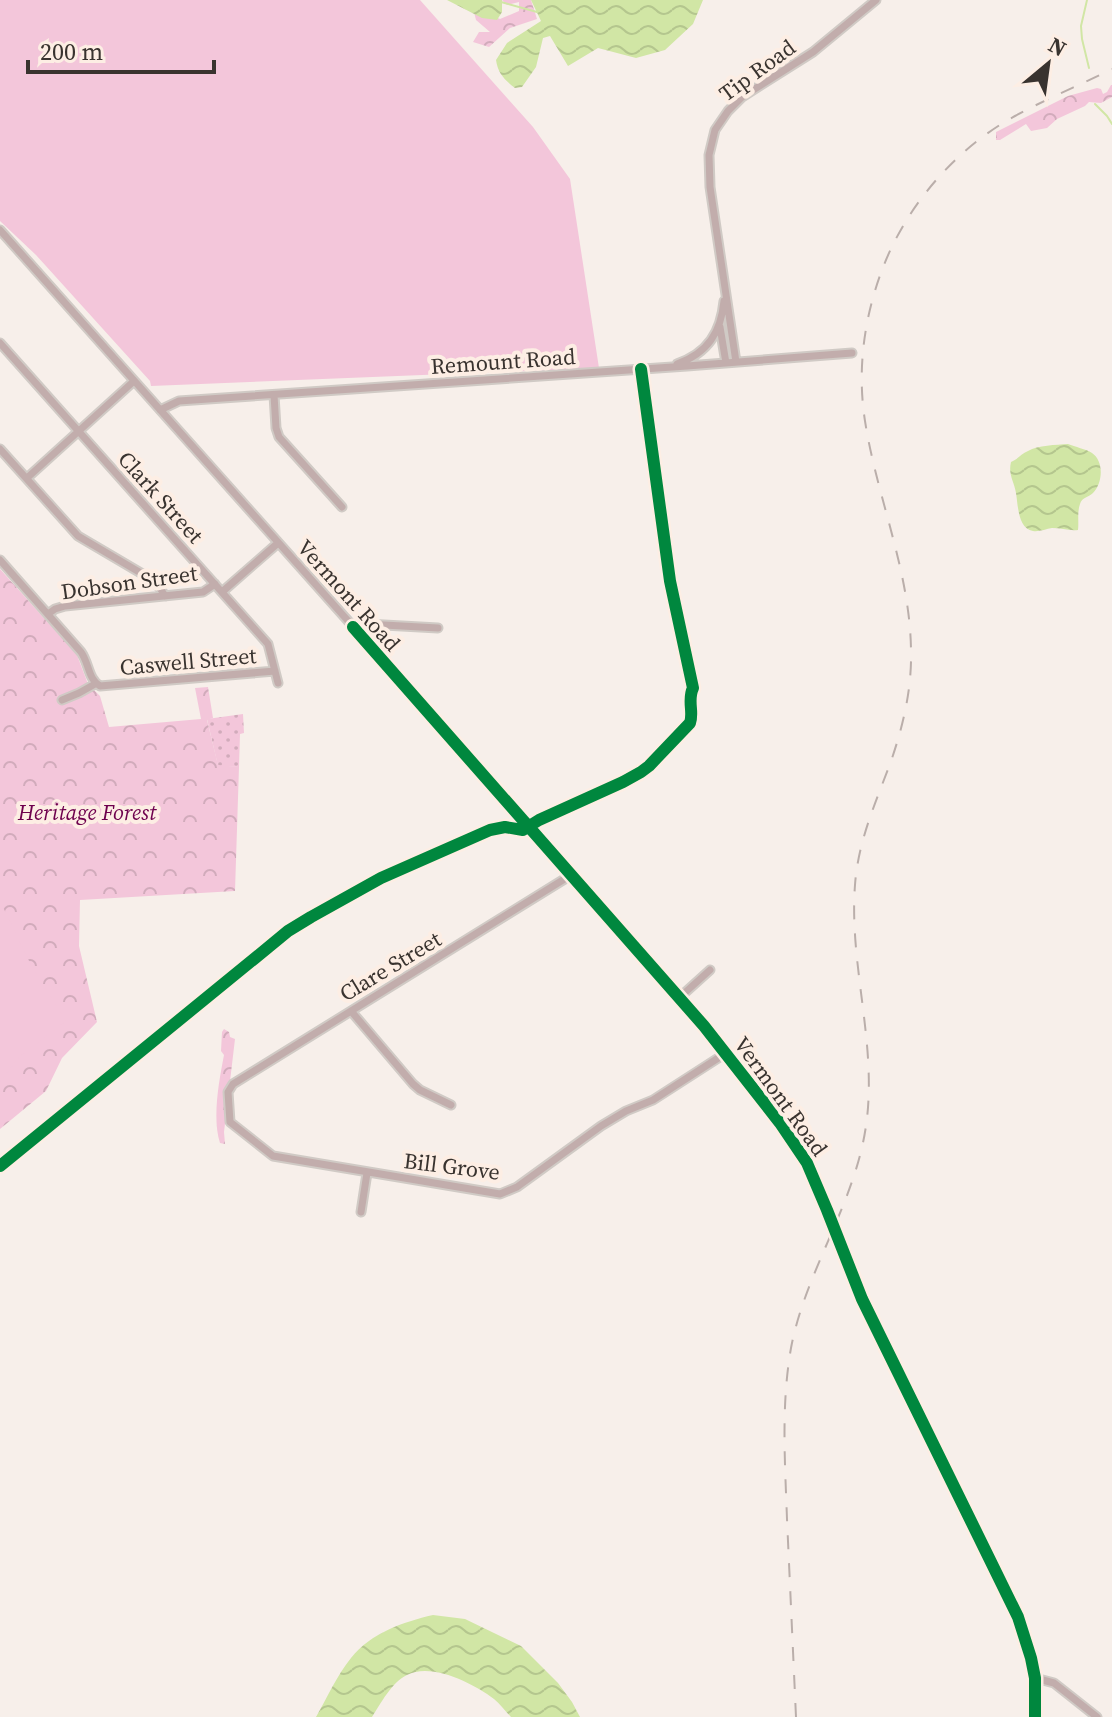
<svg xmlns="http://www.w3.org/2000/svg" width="1112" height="1717" font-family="'Source Serif 4',serif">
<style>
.grass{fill:url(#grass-dots)}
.forest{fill:url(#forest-crowns)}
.pitch{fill:#f3c6da}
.water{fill:url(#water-waves)}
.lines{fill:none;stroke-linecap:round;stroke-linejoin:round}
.stream{stroke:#d1e6a5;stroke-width:2}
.minor-casing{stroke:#d0cac5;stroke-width:11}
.minor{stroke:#c2adac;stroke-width:7}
.rail{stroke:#baaeaa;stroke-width:2;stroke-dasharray:14 14;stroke-linecap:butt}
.minor-bridge-casing{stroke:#d0cac5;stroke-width:11;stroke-linecap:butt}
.minor-bridge{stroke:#c2adac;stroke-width:7}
.cycleway-casing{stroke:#fdeee4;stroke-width:17}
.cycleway{stroke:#00873e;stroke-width:12}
.labels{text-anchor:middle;stroke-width:8;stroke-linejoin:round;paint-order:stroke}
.street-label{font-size:22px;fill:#39332f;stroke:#fdeee4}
.park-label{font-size:22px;font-style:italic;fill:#6e014d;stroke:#fdeee4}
</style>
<defs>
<pattern id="grass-dots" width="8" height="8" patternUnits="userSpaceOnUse" patternTransform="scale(2)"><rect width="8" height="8" fill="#f3c6da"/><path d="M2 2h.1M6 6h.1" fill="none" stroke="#d1abbb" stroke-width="1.8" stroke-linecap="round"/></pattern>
<pattern id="forest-crowns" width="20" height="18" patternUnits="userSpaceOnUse" patternTransform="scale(2)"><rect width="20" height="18" fill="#f3c6da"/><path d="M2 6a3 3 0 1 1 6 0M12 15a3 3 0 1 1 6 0" fill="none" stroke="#d1abbb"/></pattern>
<pattern id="water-waves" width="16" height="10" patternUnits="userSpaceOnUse" patternTransform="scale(2)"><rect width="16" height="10" fill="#d1e6a5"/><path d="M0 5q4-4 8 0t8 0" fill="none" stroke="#b4c68e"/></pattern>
</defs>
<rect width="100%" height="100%" fill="#f7efea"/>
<!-- grass -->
<path class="grass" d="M243,714L244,733L240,734L239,767L218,766L207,719Z"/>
<!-- forest -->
<path class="forest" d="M502,0H531L537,19L510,28L489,47L473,42L479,32H490L476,20L474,12L480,10L500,19L519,11V2L507,5Z
M1111,85H1112V97L1101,103L1089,102L1085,106L1057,119L1047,128L1031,131L1026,124L1000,140H996V132L1068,96L1097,88L1101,89L1103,94L1107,92Z
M0,569L77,655L88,684L100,696L109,727L201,719L195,688L208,687L213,718L207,720L218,765L239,767L235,891L80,900L79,946L97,1022L62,1058L46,1091L0,1129Z
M224,1029L229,1032L230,1037L235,1039L224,1132L225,1144L220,1143C212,1118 219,1081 224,1055L221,1051L222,1032Z"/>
<!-- pitch -->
<path class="pitch" d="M0,0H420L533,127L570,179L599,368L151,386L150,381L36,255L0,221Z
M0,901L31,965L66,1021L19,1057L0,1082Z"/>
<!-- water -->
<path class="water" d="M447,0H502V12L497,20L482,18Z
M531,0H703L693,24L665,50L636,58L598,48L568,66L550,36L543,38L536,67L522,87L515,88C505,80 498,74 496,60L507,43L541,21Z
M1068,444C1075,447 1086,449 1092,453C1104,461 1103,483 1093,493C1088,498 1082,497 1080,504C1077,512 1079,522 1078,530C1069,531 1061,528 1052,528C1046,529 1039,532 1033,531C1018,529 1018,505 1016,493C1014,481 1008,475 1011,462C1018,459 1021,454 1028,451C1038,445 1056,445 1068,444Z
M433,1615L465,1619L521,1646L558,1683L572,1702L580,1717H511C505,1711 500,1704 494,1699C474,1684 432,1662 407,1675C392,1682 381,1703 372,1717H316C327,1698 337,1675 351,1658C371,1633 403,1622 433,1615Z"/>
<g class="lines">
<!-- stream -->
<path class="stream" d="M1087,0L1081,26L1082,39L1089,68
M501,2L537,12
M1095,104L1107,116L1112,124"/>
<!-- minor casing -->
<g class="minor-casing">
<path id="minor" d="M0,230L455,741L704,1026L755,1090L799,1150L827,1210
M720,327L726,363
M0,343L268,644L278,683
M736,362L710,187L709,155L715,130L728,111L742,97L813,52L876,0
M677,364C708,353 721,332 724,301
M274,395L276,428L279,437L342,507
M160,410L179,401L687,366L852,353
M0,449L78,536L151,579L160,588L165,596
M27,478L134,381
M0,560L81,652C89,663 88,679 100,686L275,671
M222,592L278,543
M48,614L55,609L65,606L203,592L215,584
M353,627L366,624L438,628
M62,700L79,693L95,684
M571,875L233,1084L228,1092L230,1122L273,1156L500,1194L517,1187L601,1126L626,1111L653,1100L726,1053
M679,998L710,970
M351,1011L413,1084L420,1090L451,1105
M361,1212L367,1173
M842,1250C892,1376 959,1495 1018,1617L1031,1658L1035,1678V1717
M1035,1678L1054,1683L1097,1717"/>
</g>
<!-- minor -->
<use href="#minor" class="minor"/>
<!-- rail -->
<path class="rail" d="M796,1717C793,1651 790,1585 787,1519C785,1462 781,1405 791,1348C806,1268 858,1200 867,1118C876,1040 849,963 855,885C858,842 875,804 890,764C903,727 912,689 911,650C910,571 877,498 865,421C857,370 864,318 882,270C906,206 955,149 1015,116C1046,99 1080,85 1112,69"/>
<!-- minor-bridge casing -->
<g class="minor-bridge-casing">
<path id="minor-bridge" d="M827,1210L842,1250"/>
</g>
<!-- minor-bridge -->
<use href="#minor-bridge" class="minor-bridge"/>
<!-- cycleway casing -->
<g class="cycleway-casing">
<path id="cycleway" d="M353,627L704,1026L780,1123L807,1163L827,1210L862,1299L1018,1617L1031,1658L1035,1678V1717
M0,1166L254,959L288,931L311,917L381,878L490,830L505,827L523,830L539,820L623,782L641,772L649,766L690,723C694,712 687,700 693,688L670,581L641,369"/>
</g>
<!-- cycleway -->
<use href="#cycleway" class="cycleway"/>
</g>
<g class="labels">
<!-- street labels -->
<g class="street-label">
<text transform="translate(757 70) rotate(-36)" y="8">Tip Road</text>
<text transform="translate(503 361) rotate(-4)" y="8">Remount Road</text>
<text transform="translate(161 497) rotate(48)" y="8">Clark Street</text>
<text transform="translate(129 582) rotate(-8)" y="8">Dobson Street</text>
<text transform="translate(349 595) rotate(48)" y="8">Vermont Road</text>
<text transform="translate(188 661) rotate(-5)" y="8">Caswell Street</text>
<text transform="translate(390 966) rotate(-31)" y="8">Clare Street</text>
<text transform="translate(781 1096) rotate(54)" y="8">Vermont Road</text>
<text transform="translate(452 1166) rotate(7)" y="8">Bill Grove</text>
</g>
<!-- park labels -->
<g class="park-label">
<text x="87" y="820">Heritage Forest</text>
</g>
</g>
<!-- north arrow -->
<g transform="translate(1048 64) rotate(29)" stroke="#fdeee4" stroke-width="6" paint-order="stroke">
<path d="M0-6L14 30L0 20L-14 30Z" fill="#39332f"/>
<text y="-12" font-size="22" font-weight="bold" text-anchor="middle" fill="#39332f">N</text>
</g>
<!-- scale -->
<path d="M28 60v12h186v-12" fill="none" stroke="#39332f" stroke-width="4"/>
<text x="40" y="60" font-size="24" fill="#39332f" stroke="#fdeee4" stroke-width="6" paint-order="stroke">200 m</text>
</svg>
